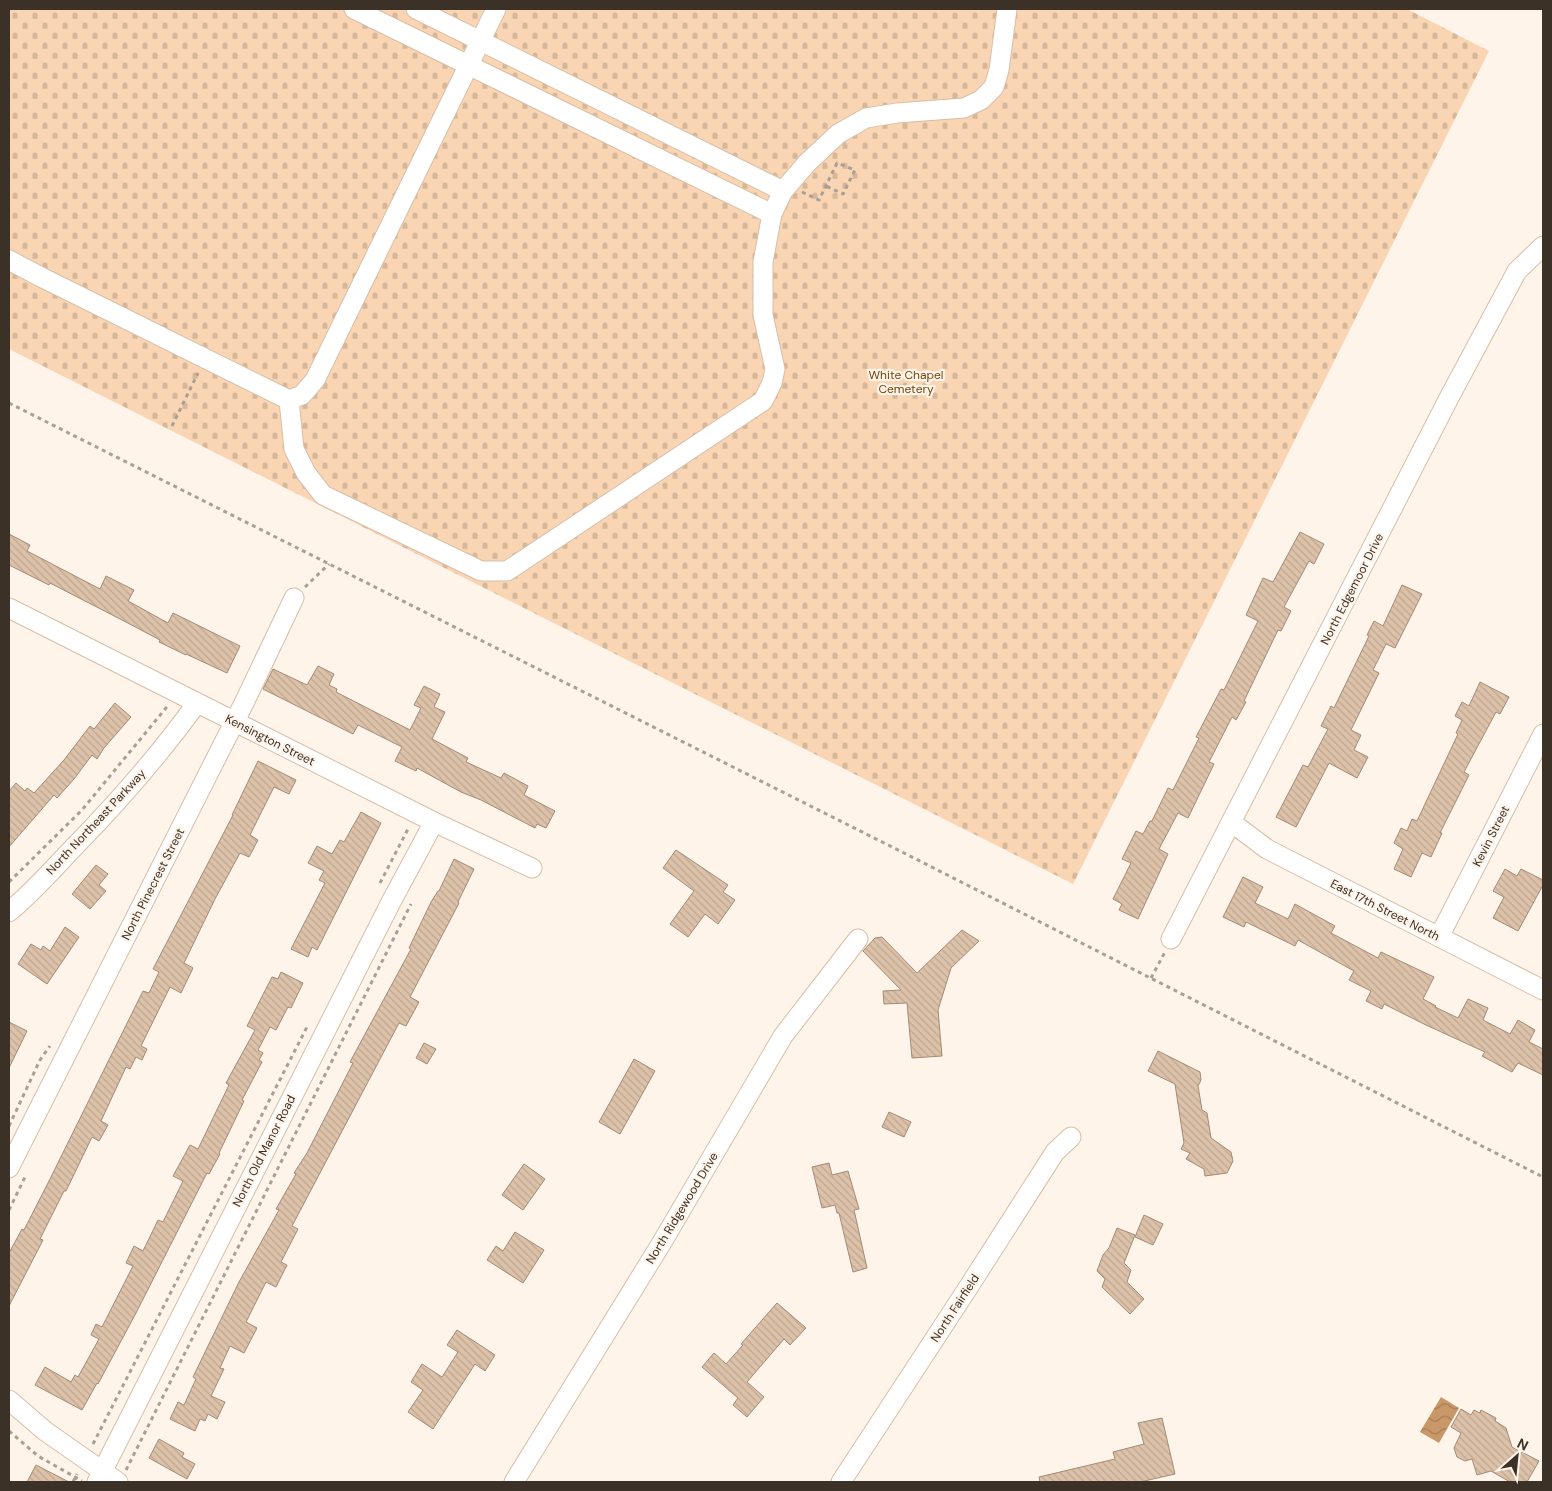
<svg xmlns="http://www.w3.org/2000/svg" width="1552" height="1491" font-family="'DM Sans',sans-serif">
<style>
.cemetery{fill:url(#cemetery-stones)}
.water{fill:url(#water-waves)}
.building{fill:url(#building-back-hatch);stroke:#a38a73}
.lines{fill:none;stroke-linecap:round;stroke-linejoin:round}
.minor-casing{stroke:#d8bea5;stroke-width:21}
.path{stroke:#aa9f95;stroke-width:3;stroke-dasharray:4 4;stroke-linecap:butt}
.minor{stroke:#fff;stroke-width:19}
.labels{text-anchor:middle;stroke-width:4.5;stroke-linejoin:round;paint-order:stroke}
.park-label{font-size:12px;fill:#73450a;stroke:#fff4ea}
.street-label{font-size:12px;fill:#3b3127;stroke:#fff4ea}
</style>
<defs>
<pattern id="cemetery-stones" width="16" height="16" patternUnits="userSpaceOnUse" patternTransform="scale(1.25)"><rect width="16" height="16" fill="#f9d5b3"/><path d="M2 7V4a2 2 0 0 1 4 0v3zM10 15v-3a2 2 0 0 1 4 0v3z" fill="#d6b79a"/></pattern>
<pattern id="water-waves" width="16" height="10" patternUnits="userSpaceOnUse" patternTransform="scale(1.25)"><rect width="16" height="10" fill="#c99869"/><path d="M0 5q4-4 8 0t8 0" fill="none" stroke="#a47d56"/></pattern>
<pattern id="building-back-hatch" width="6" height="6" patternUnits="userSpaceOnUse" patternTransform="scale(1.25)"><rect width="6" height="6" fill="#ddc2aa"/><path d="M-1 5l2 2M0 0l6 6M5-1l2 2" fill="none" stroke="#bfa792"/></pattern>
</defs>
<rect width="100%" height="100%" fill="#fff4ea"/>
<!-- cemetery -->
<path class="cemetery" d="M9,9H1407L1489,51L1073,884L9,349Z"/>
<!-- water -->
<path class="water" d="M1441,1397L1459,1408L1439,1443L1420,1432Z"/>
<!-- building -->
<path class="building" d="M1300,532L1324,544L1314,564L1309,561L1284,607L1291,611L1281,631L1278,630L1244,701L1246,702L1236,720L1232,717L1209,762L1214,764L1188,818L1178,813L1159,849L1168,854L1138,919L1119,910L1122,904L1113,899L1131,863L1122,859L1136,831L1143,834L1150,821H1152L1168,788L1173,790L1199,738L1196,737L1221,689L1224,690L1258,621L1246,615L1263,578L1273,582Z
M9,534L30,545L27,551L100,589L106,576L134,590L128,601L168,623L173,613L240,646L227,673L186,654V655L159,642L160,640L124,621L50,583L49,585L9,565Z
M1402,585L1422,594L1395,648L1386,644L1373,670L1379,673L1351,730L1361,735L1354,750L1368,757L1357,778L1329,763L1296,827L1276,817L1303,765L1308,767L1328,729L1321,726L1331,706L1334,708L1369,636L1367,635L1374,621L1383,626Z
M318,666L334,674L329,685L337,689L336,692L410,730L421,708L414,705L424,686L440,694L434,707L445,712L432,739L468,758L466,762L501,778L504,773L528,786L524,795L555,811L546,828L537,824L535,828L481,800L461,792L417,768L416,771L395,761L402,747L358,725L353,734L263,689L273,669L307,685Z
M1480,682L1509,697L1500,714L1496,712L1464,772L1469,775L1440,833H1442L1431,857L1422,853L1411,877L1394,869L1403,849L1394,843L1401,828L1407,831L1412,819L1417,821L1458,734L1456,733L1462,720L1455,716L1462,702L1469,706Z
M115,703L131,717L104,748L97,759L92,755L74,779L57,798L54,795L9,847V791L16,783L25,791L27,788L34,793L64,760L90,726L94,729Z
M258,761L296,780L289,794L274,787L250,835L258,840L249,857L240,853L215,899L184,963L193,968L181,993L170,987L141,1046L147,1049L142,1060L136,1057L130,1069L126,1067L101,1121L108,1125L99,1141L92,1137L66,1191H64L40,1239L43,1240L9,1306V1253L22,1229L24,1230L48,1183L143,991L149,993L159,972L153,969L233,815H232Z
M361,812L381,823L317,950L312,947L308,957L291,949L325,883L319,880L324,871L308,863L317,846L332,854L340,840L344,842Z
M676,850L728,885L723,892L735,900L718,924L705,914L688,937L670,924L694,891L663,868Z
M454,859L474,869L458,902L459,903L410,997L419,1002L406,1026L399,1023L292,1226L298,1229L281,1262L287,1265L276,1287L266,1282L246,1322L257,1328L244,1353L230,1346L220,1368L224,1369L211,1396L225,1402L217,1419L208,1414L205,1421L200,1419L195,1431L170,1419L178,1402L184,1405L196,1379L193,1377L239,1282L279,1210L276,1209L296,1174L294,1173L307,1153L353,1063L350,1062L411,949L409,948L431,902L438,891H439Z
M96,865L108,874L99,885L106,891L90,909L72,894Z
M1505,869L1517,876L1521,869L1543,880V885L1518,931L1493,918L1504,897L1493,891Z
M1243,877L1263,887L1255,903L1288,919L1295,904L1335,926L1331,933L1378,958L1381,952L1434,977L1423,999L1436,1006L1435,1007L1458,1018L1468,999L1488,1008L1483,1020L1510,1034L1518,1020L1535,1030L1529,1042L1543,1049V1075L1518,1063L1512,1072L1482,1056L1485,1052L1426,1025L1384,1004L1382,1009L1366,1001L1371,991L1349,980L1354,971L1298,940L1295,946L1246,922L1244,927L1223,917Z
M65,927L79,937L47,984L18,964L31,944L41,950L43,946L50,951Z
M962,930L979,941L951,968L938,1010L942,1056L912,1058L907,1003L884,1004L883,991L901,990L863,951L875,938L882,937L917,973Z
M281,972L303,983L291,1008L288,1007L276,1030L270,1027L258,1050L263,1053L259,1060L262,1062L242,1100L244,1101L219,1153L220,1154L209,1174L207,1173L136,1313L98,1384L97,1383L82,1410L35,1385L45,1367L71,1382L75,1375L78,1377L99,1339L91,1335L96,1324L102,1327L133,1266L126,1263L134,1246L143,1251L158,1220L163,1222L183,1181L173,1176L190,1145L198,1149L229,1085L226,1083L255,1030L247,1026L272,977L278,979Z
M9,1022L27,1031L9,1068Z
M424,1043L436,1049L427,1064L416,1058Z
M1158,1051L1200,1072L1201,1080L1198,1086L1202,1110L1207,1113L1211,1138L1231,1152L1233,1161L1227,1173L1205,1176L1204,1169L1186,1159L1190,1153L1181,1149L1184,1143L1175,1084L1148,1071Z
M634,1059L655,1071L620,1134L599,1122Z
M889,1112L911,1122L904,1137L882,1127Z
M829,1163L832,1175L848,1171L859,1209L854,1210L867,1268L853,1272L839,1213H837L835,1205L822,1208L812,1167Z
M524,1164L545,1179L523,1210L502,1195Z
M1144,1215L1163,1224L1153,1245L1135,1237Z
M1117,1228L1135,1235L1124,1263L1131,1270L1127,1282L1144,1299L1130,1314L1102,1287L1105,1279L1097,1271L1103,1255L1109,1248Z
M515,1232L544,1250L523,1283L487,1260L496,1246L503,1251Z
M777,1303L806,1328L790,1345L784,1339L747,1382L764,1397L747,1417L733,1405L738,1398L702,1367L714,1353L726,1364L743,1345L741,1344Z
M457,1330L495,1355L485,1371L475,1364L433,1429L408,1412L423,1390L411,1382L422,1364L442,1377L458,1352L447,1345Z
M1461,1409L1471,1415L1474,1410L1480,1413L1481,1410L1496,1418L1495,1421L1506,1428L1512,1447L1539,1461L1527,1482H1510L1491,1471L1477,1475L1472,1459L1465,1461L1457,1457L1454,1448L1461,1433L1451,1427Z
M1162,1418L1175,1474L1140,1482H1040L1039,1477L1115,1459L1113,1452L1144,1444L1138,1423Z
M159,1439L184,1453L182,1457L195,1464L187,1479L149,1458Z
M36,1465L69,1482H27Z"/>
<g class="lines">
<!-- minor casing -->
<g class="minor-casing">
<path id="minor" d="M354,9L772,214
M416,9L783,191
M9,260L41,277L289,400L302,395L315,380L496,9
M289,400L294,449L306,473L323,495L481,571H507L763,401L772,383L775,369L763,315V262L772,214L783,191L807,163L838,134L866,118L897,113L964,108L981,100L994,87L999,70L1007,9
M9,608L434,822L532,868
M1231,822L1267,849L1543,990
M9,912C33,892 54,868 76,845C120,800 160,754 197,703
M1439,937L1543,734
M1171,939L1451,394L1517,271L1543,246
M9,1168L244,703L294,598
M9,1400L45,1431L118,1482
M97,1482L391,902L434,822
M514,1482L661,1244L783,1036L858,939
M841,1482L966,1291L1055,1152L1071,1137"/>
</g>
<!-- path -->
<path class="path" d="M802,192L819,200L837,163L855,170L843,194L826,186
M9,403L900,851L1543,1177
M172,426L198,373
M305,587L329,564
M9,882L82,810L166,708L163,706
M380,883L408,829L410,830
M1151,978L1165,952
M9,1126L40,1060L50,1046
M9,1210L26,1175
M9,1431L38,1456L82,1481
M93,1444L308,1025
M126,1470L411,904
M73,1482L77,1474"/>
<!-- minor -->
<use href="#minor" class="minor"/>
</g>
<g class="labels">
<!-- park labels -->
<g class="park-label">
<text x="906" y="379">White Chapel<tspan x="906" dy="14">Cemetery</tspan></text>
</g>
<!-- street labels -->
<g class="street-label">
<text transform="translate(1352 589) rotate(-63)" y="4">North Edgemoor Drive</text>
<text transform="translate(270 740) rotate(27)" y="4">Kensington Street</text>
<text transform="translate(96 822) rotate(-47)" y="4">North Northeast Parkway</text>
<text transform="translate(1491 836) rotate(-63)" y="4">Kevin Street</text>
<text transform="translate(153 884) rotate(-63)" y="4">North Pinecrest Street</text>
<text transform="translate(1385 910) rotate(27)" y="4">East 17th Street North</text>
<text transform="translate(264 1151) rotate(-63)" y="4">North Old Manor Road</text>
<text transform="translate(682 1208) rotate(-59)" y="4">North Ridgewood Drive</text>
<text transform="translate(955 1308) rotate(-57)" y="4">North Fairfield</text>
</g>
</g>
<!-- border -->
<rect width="1552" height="1491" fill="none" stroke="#3b3127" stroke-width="20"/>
<!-- north arrow -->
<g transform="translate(1517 1456) rotate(27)" stroke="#fff4ea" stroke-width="4" paint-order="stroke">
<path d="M0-4L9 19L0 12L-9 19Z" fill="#3b3127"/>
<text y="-8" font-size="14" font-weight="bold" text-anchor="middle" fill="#3b3127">N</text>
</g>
</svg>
